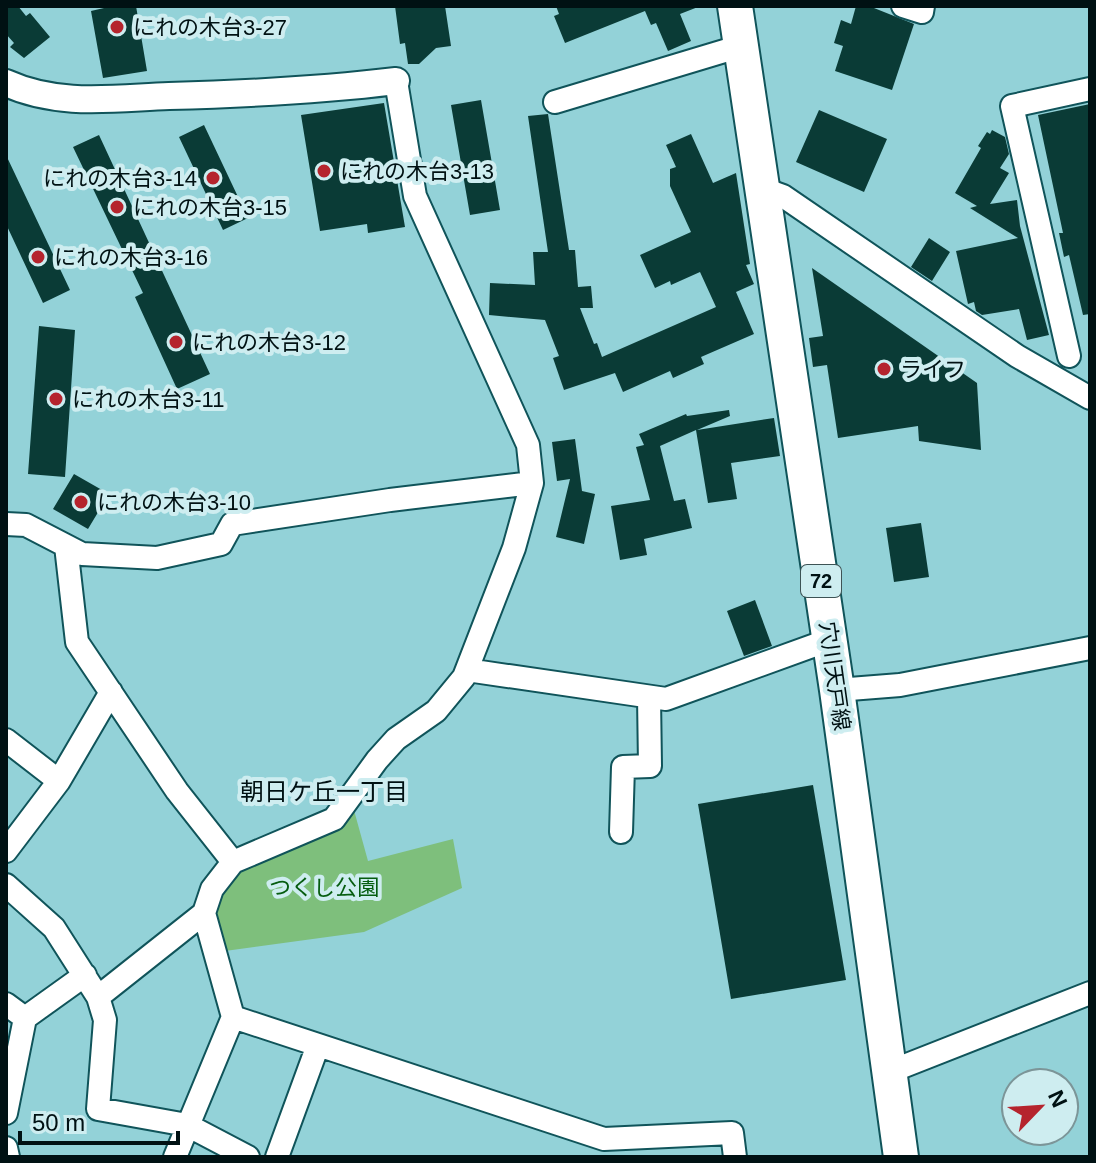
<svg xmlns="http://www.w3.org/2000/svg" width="1096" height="1163" font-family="Arial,'Noto Sans JP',sans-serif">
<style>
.green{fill:#7ebf7c}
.building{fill:#0a3b36}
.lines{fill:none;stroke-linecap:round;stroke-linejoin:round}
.minor-casing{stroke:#10545a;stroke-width:26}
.tertiary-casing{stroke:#10545a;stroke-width:30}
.primary-casing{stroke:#10545a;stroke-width:38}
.minor{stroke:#fff;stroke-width:22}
.tertiary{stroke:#fff;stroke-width:26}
.primary{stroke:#fff;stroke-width:34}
.poi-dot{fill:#b5242d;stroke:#ceedf0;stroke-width:3}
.labels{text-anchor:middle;stroke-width:8;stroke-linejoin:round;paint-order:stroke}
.shield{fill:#ceedf0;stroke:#3e5355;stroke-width:2}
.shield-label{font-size:20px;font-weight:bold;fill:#001113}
.poi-label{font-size:22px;fill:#001113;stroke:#ceedf0;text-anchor:start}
.street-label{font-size:22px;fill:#001113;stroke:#ceedf0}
.park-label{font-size:22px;fill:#065d10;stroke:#ceedf0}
.neighbourhood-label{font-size:24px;fill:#001113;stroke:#ceedf0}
</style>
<rect width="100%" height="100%" fill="#93d2d8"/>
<!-- green -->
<path class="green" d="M352,803L368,861L453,839L462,888L364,932L225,951L213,911L221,887L236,870Z"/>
<!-- building -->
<path class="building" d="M6,6H18L26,16L30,13L50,37L24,58L10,47L14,43L6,34Z
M104,6H136L147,71L103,78L91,11L104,8Z
M395,6H445L451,46L436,48L419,64H408L405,43L400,44Z
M556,6H697L698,7L680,14L691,41L668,51L656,23L651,25L645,11L565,43L554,16L559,14Z
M856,6H869L914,24L892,90L835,71L843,46L834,43L841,20L851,24Z
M481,100L500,210L470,215L451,105Z
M384,103L405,227L368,233L367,224L320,231L301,115Z
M1090,104V314L1083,315L1069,255L1064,257L1059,233H1063L1038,115Z
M819,110L887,139L864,192L796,162Z
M548,114L569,250H575L578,287L591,286L593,308H580L594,344L597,343L602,357L716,307L700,272L671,285L670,281L655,288L640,255L691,232L670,186V169L676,167L666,145L691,134L713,183L736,173L750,264L746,265L754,284L736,292L754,334L701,357L704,364L673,378L670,371L623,392L615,373L564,390L553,358L559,356L545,320L489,315L490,283L535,285L533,252H548L528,116Z
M204,125L248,218L223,230L179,137Z
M992,130L1005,137L1009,154L1000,168L1009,173L990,204L1017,200L1020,226L1049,335L1027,340L1019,309L982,315L976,311L974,302L968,304L956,251L1018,238L970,208L977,206L955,193L981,148L978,146L987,132L990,134Z
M99,135L210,374L177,389L135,297L143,293L73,147Z
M6,155L70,290L43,303L6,224Z
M929,238L950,252L932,281L911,267Z
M812,268L977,383L981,450L919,441L918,426L838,438L827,365L813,367L809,338L823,336Z
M39,326L75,330L65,477L28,474Z
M729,410L730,416L697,430L774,418L780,456L731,463L737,499L708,503L696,430L660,446L674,501L685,499L692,528L644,539L647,555L620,560L611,506L650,500L636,447L644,445L639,434L686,414L687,416Z
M575,439L582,491L595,494L584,544L556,537L570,479L557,481L552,442Z
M74,474L109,494L88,529L53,509Z
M921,523L929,577L894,582L886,528Z
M755,600L772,646L744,656L727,611Z
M813,785L846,980L731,999L698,804Z"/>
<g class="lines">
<!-- minor casing -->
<g class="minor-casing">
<path id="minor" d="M903,6L922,12L923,6
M555,102L741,46
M761,188L783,196L1017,356L1090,398
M1069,356L1012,106L1090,89
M6,524L26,525L82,554L157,558L221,544L232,524L390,500L532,483
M66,546L77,642L177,791L233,862
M467,670L666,699L829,640
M837,690L900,685L1090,648
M6,740L59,781
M621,832L623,767L650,766L649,697
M6,851L59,781L111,692
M6,885L54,928L98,997L105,1020L98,1109L187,1125L248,1157
M98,997L204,913
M6,1004L25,1018
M233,1017L604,1139L732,1133L735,1157
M889,1072L1090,993
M6,1113L25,1018L85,975
M6,1148L8,1157
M175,1157L233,1017L204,913L212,889L233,862L334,819L377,760L396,739L436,711L464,677L514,548L532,483L528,445L415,196L396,81
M277,1157L318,1045"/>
</g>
<!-- tertiary casing -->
<g class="tertiary-casing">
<path id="tertiary" d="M6,83C59,107 114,98 169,96C245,94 321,90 396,81"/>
</g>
<!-- primary casing -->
<g class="primary-casing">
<path id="primary" d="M735,6L837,690L901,1157"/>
</g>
<!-- minor -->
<use href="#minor" class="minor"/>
<!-- tertiary -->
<use href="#tertiary" class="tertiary"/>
<!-- primary -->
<use href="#primary" class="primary"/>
</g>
<!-- markers -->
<g class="poi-dot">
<circle cx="117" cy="27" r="8"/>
<circle cx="324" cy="171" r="8"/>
<circle cx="213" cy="178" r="8"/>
<circle cx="117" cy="207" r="8"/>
<circle cx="38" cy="257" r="8"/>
<circle cx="176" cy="342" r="8"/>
<circle cx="884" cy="369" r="8"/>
<circle cx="56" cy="399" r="8"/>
<circle cx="81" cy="502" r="8"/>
</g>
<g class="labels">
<!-- shield labels -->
<rect class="shield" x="801" y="565" width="40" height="32" rx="6"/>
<g class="shield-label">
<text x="821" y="588">72</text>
</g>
<!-- poi labels -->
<g class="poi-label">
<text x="133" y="35">にれの木台3-27</text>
<text x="340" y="179">にれの木台3-13</text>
<text x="197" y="186" text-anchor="end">にれの木台3-14</text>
<text x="133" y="215">にれの木台3-15</text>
<text x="54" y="265">にれの木台3-16</text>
<text x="192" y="350">にれの木台3-12</text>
<text x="900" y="377">ライフ</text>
<text x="72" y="407">にれの木台3-11</text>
<text x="97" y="510">にれの木台3-10</text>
</g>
<!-- street labels -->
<g class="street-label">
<text transform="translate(835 676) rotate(82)" y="8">穴川天戸線</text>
</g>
<!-- park labels -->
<g class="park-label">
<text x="324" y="895">つくし公園</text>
</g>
<!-- neighbourhood labels -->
<g class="neighbourhood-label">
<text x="324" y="800">朝日ケ丘一丁目</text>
</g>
</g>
<!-- border -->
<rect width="1096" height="1163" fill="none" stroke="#001113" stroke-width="16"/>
<!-- north arrow -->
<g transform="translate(1040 1107) rotate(65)"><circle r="38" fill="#ceedf0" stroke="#7c9598" stroke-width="2"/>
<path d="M0-6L14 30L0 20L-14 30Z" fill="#b5242d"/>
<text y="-12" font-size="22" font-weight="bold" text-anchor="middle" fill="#001113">N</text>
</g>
<!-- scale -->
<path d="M20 1131v12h158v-12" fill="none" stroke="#001113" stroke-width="4"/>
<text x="32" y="1131" font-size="24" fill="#001113" stroke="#ceedf0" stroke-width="6" paint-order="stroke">50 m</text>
</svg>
